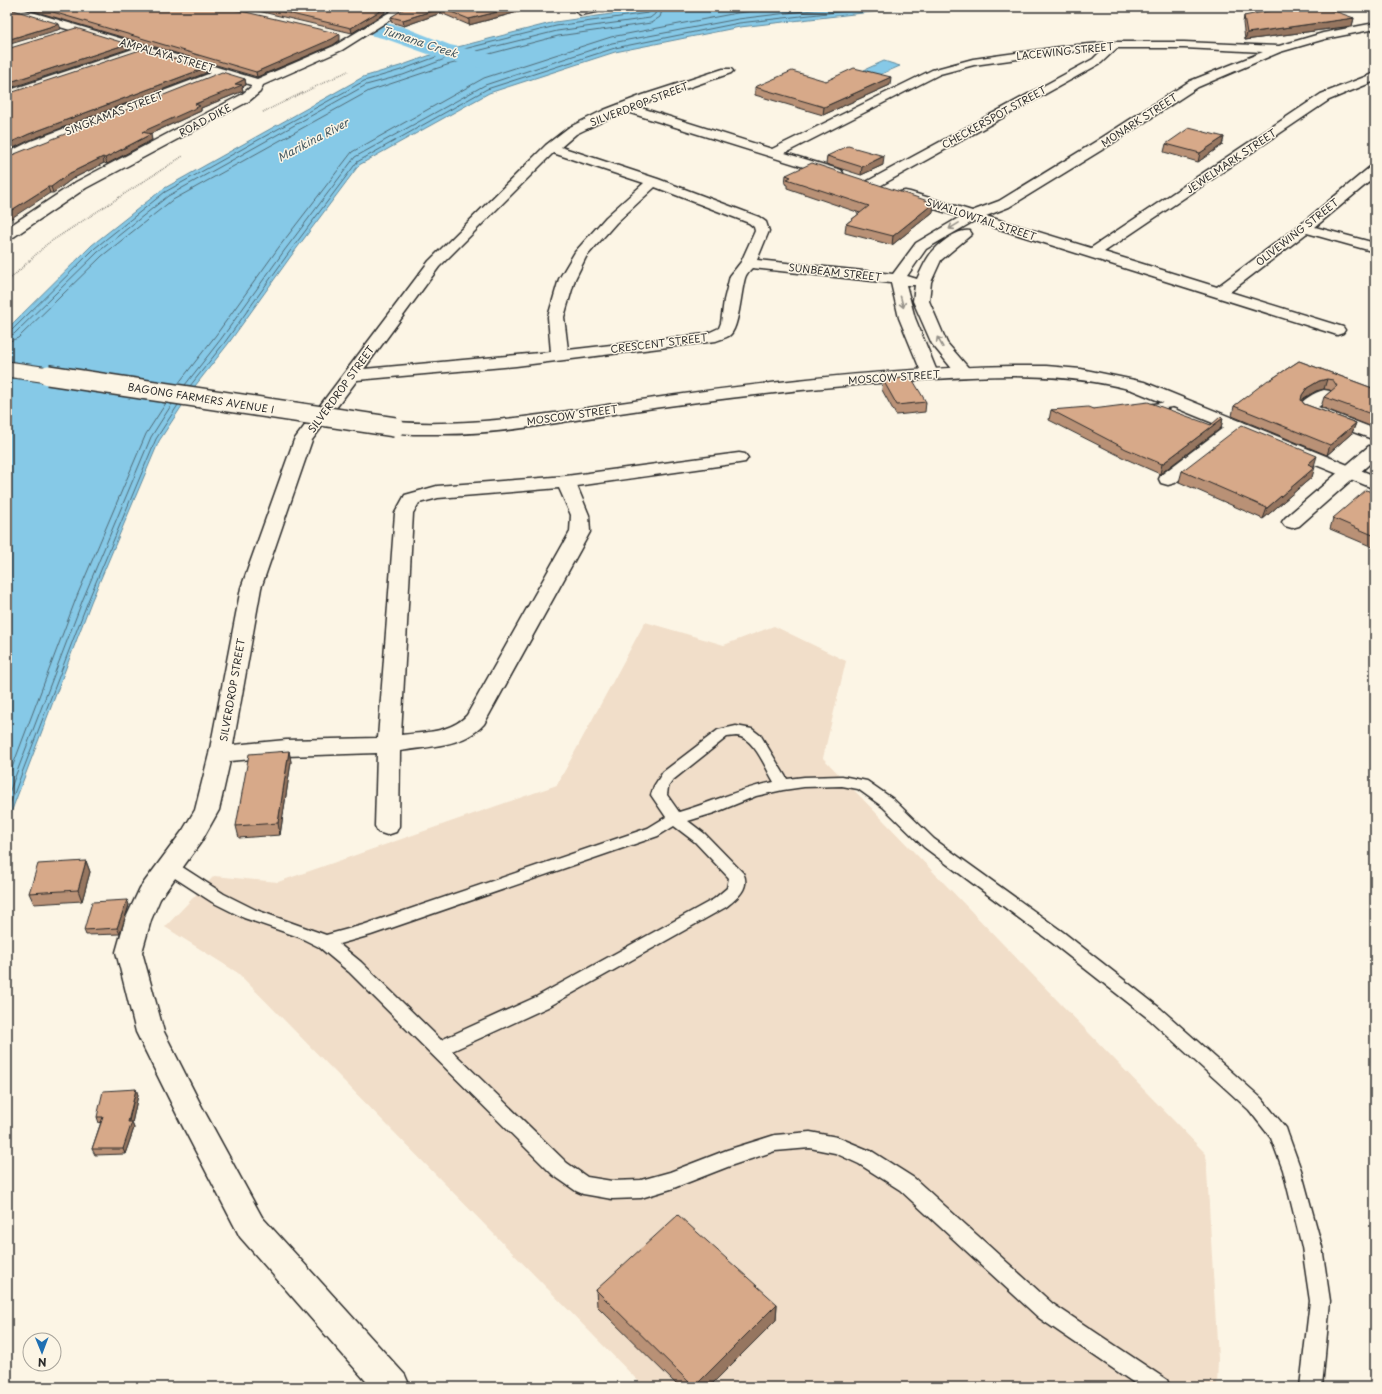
<svg xmlns="http://www.w3.org/2000/svg" width="1382" height="1394" font-family="'Playpen Sans',sans-serif">
<style>
.built{fill:#f1dec9}
.water{fill:#86c9e7;stroke:#628a9c}
.lines{fill:none;stroke-linecap:round;stroke-linejoin:round}
.shore{stroke:#4f6a76;stroke-width:1}
.river{fill:#86c9e7;fill-rule:evenodd}
.lane-casing{stroke:#2b2b2b;stroke-width:3}
.street-casing{stroke:#2b2b2b;stroke-width:3}
.secondary-casing{stroke:#2b2b2b;stroke-width:3}
.path{stroke:#2b2b2b;stroke-width:1.5;stroke-dasharray:0.5 1.5;stroke-linecap:butt}
.lane{fill:#fcf5e5;fill-rule:evenodd}
.street{fill:#fcf5e5;fill-rule:evenodd}
.secondary{fill:#fcf5e5;fill-rule:evenodd}
.secondary-bridge-far1-casing{stroke:#2b2b2b;stroke-width:17;stroke-linecap:butt}
.secondary-bridge-casing{stroke:#2b2b2b;stroke-width:22;stroke-linecap:butt}
.secondary-bridge-far1{stroke:#fcf5e5;stroke-width:15}
.secondary-bridge{stroke:#fcf5e5;stroke-width:19}
.wall{fill:#b99176;stroke:#2b2b2b}
.shaded-wall{fill:#967660;stroke:#2b2b2b}
.building{fill:#d7a989;stroke:#2b2b2b}
.oneway{stroke:#949088}
.labels{text-anchor:middle;stroke-width:3;stroke-linejoin:round;paint-order:stroke}
.far-street-label{font-size:10px;fill:#2b2b2b;stroke:#fcf5e5}
.far-water-label{font-size:11px;font-style:italic;fill:#465a63;stroke:#fcf5e5}
</style>
<rect width="100%" height="100%" fill="#fcf5e5"/>
<filter id="ink" filterUnits="userSpaceOnUse"><feTurbulence type="fractalNoise" baseFrequency=".025" numOctaves="2"/><feDisplacementMap in="SourceGraphic" scale="8" xChannelSelector="R" yChannelSelector="G"/><feConvolveMatrix kernelMatrix="1 2 1 2 8 2 1 2 1" color-interpolation-filters="sRGB"/></filter>
<g filter="url(#ink)">
<!-- built -->
<path class="built" d="M645,622L724,645L774,626L846,661L823,758L1206,1154L1218,1358L1217,1387H644L238,973L165,927L214,876L278,882L557,785Z"/>
<!-- water -->
<path class="water" d="M661,7H915L740,27L615,52L489,93L359,165L291,256L228,344L195,386L159,441L91,602L7,823V329L10,326L92,245L163,189L363,77L400,66L442,51L555,22Z
M884,61L900,66L879,75L864,70Z"/>
<g class="lines">
<!-- shore -->
<path class="shore" d="M7,331L12,330L95,248L165,192L364,81L401,70L444,54L556,26L648,13L651,11L652,7
M7,336L14,334L98,252L168,196L366,85L403,75L445,59L557,31L650,18L655,14L657,7
M7,342L18,338L102,256L171,201L369,91L447,65L558,36L651,23L660,17L663,7
M178,384L216,335L279,247L352,152L484,78L611,37L737,13L785,7
M185,385L221,339L284,251L355,157L485,85L612,43L738,19L837,7
M190,386L225,342L288,254L357,162L487,89L615,48L739,23L881,7
M7,781L77,596L146,434L166,403
M7,798L83,599L151,437L172,404
M7,812L88,601L156,439L178,405"/>
<!-- river -->
<path class="river" d="M271,7H317L404,27L450,45L495,55L499,61L495,67L485,69L442,59L386,39L275,12Z"/>
<!-- lane casing -->
<g class="lane-casing">
<path id="lane" d="M1180,400L1184,401L1185,403L1184,405L1141,412L1136,409L1141,406Z
M736,726L752,729L761,736L787,779L804,777L842,776L867,781L893,799L934,839L1063,932L1161,1009L1261,1098L1286,1128L1288,1134L1301,1170L1322,1247L1330,1301L1322,1387H1300L1310,1301L1302,1247L1283,1170L1271,1138L1249,1110L1149,1019L1051,942L924,847L883,807L858,789L842,786L804,787L783,790L756,796L714,813L688,821L705,834L743,873C751,888 736,899 726,907L548,1007L452,1051L567,1163L587,1177L612,1181L641,1180L670,1172L727,1150L775,1135L810,1132L837,1137L873,1152L914,1178L1053,1304L1167,1380L1170,1387H1140L1039,1318L900,1190L859,1164L835,1153L810,1148L775,1151L730,1166L671,1189L641,1198L612,1199L583,1194L576,1191L553,1175L349,972L319,947L299,937L244,918L212,902L164,871L162,867L164,863L170,861L176,863L224,894L256,910L326,935L363,925L648,828L666,817L651,795L654,786L663,772L718,730ZM736,736C754,737 765,767 774,782C741,788 711,803 679,812L667,795L668,787L673,780L727,737ZM674,826L695,842L729,878L727,888L714,899L536,997L441,1040L361,962L339,944L371,935L658,836Z"/>
</g>
<!-- street casing -->
<g class="street-casing">
<path id="street" d="M7,7H15L257,79L334,46L398,7H406L407,9L342,50L263,85L260,92L249,101L86,188L12,238L7,239V228L76,182L241,95L251,87V85L223,76L41,147L7,162V153L31,141L211,73L144,53L7,99V91L133,49L7,11Z
M590,7H612L611,9L581,15L576,12L577,10Z
M1375,23V29L1325,39L1280,52L1198,87L1105,148L1009,207L986,216L1091,248L1321,94L1375,73V81L1329,100L1104,252L1217,287L1300,225L1370,167L1375,166V177L1315,227L1375,243V252L1307,233L1230,292L1343,327L1345,330L1343,333L1337,335L1331,333L974,221L926,249L907,276L917,279C921,271 924,263 929,256C936,246 957,228 970,231L972,234L941,260L931,282L929,301L947,343L972,372L970,376L964,377L958,376L932,344L913,301L915,285H906L915,318L938,374L936,378L930,379L924,378L922,374L899,318L891,283L752,268C749,271 746,274 745,278C741,291 739,328 730,335C726,338 720,339 716,341L516,366L357,380L312,440L261,588L233,745L286,740L378,738L395,513L405,495L437,486L566,476L739,453L745,454L748,458L745,462L739,463L577,486L589,515L590,532L484,724C464,747 429,746 400,751L399,826L396,832L387,835L378,832L375,826L377,753L286,756L230,761L219,810L201,842L160,899L151,920L142,952L164,1032L202,1107L262,1217L405,1375L410,1387H371L240,1237L182,1125L136,1032L116,952L125,920L140,888L183,830L195,810L209,754L241,588L294,440L429,261L546,145L568,128L604,110L643,95L723,69H731L733,71L731,73L635,106L772,149L932,70L973,59L1067,46L1114,42H1184L1279,46L1323,33ZM1117,48H1184L1263,52L1190,81L1095,142L999,201L972,211L910,192L905,191L900,192L898,195L900,198L960,217L916,243L893,274L757,260L769,231L766,222L759,217L658,179L561,147L576,134L624,111L836,177L841,176L843,173L841,170L785,153L940,74L974,65L1067,52L1103,49L1093,59L866,182L864,185L866,188H876L1101,63ZM553,153L644,183L606,217L575,252L559,279L548,317L551,352L364,369L439,267ZM655,187L749,223L754,227L755,231L741,262L730,276L724,300L721,323L719,328L706,334L568,350L564,317L575,279L586,257L616,223ZM559,488L571,515L570,532L467,715C451,733 424,732 401,735L413,513L419,503L438,498Z
M1324,390L1330,391L1333,395L1330,399L1318,407L1375,429V440L1302,413L1299,409C1300,400 1316,392 1324,390Z
M1237,421L1243,422L1246,426L1243,430L1175,483L1168,485L1161,483L1159,479L1161,475L1231,422Z
M1375,445V459L1299,526L1292,528L1285,526L1282,522L1285,518L1369,446Z"/>
</g>
<!-- secondary casing -->
<g class="secondary-casing">
<path id="secondary" d="M1012,366H1046L1081,369L1144,382L1375,476V489L1132,390C1057,370 981,376 904,381C809,388 714,399 620,413C559,422 499,435 437,434C421,434 404,435 389,431L386,427L389,423L395,422C483,428 568,410 655,398C773,381 893,368 1012,366Z"/>
</g>
<!-- path -->
<path class="path" d="M263,112L348,71
M7,282L47,244L183,156"/>
<!-- lane -->
<use href="#lane" class="lane"/>
<!-- street -->
<use href="#street" class="street"/>
<!-- secondary -->
<use href="#secondary" class="secondary"/>
<!-- secondary-bridge-far1 casing -->
<g class="secondary-bridge-far1-casing">
<path id="secondary-bridge-far1" d="M7,369L55,376"/>
</g>
<!-- secondary-bridge casing -->
<g class="secondary-bridge-casing">
<path id="secondary-bridge" d="M48,375L395,427"/>
</g>
<!-- secondary-bridge-far1 -->
<use href="#secondary-bridge-far1" class="secondary-bridge-far1"/>
<!-- secondary-bridge -->
<use href="#secondary-bridge" class="secondary-bridge"/>
</g>
<!-- wall -->
<path class="wall" d="M20,7H224L340,40L333,45L257,77Z
M241,7H375L385,13L352,33Z
M414,7H537L469,25L441,13L404,26L391,22V17Z
M1244,16L1354,18L1352,26L1245,40L1243,23Z
M245,79L246,85L242,87L243,91L201,108V111L150,134L152,140L107,164L104,163L72,179L53,193H50L7,157Z
M826,81L890,85L823,115L755,95V87Z
M1224,137L1222,145L1198,162L1164,152L1166,144Z
M827,156L883,165L861,175L826,164Z
M786,175L933,212L892,245L845,233L846,224L860,213L787,188V185L785,184Z
M1299,361L1375,389V422L1370,426L1321,407L1324,397L1331,391L1330,390L1324,389L1316,391L1304,398L1302,401L1304,404L1356,423L1352,433L1327,455L1232,416L1234,406L1270,380Z
M883,380L926,402L925,412L896,415L882,390Z
M1093,409L1211,425L1223,418L1221,428L1160,474L1124,458L1049,420L1051,410Z
M1314,466L1312,477L1263,519L1179,482L1182,471Z
M1375,493V548L1330,529L1333,518Z
M289,751L291,762L280,835L239,838L236,826Z
M86,861L90,872L82,901L34,904L29,893Z
M127,900L129,905L120,934L86,935L84,930Z
M136,1089L138,1095L132,1123L134,1128L125,1154L95,1155L92,1149L101,1122L99,1123L97,1117Z
M596,1290L777,1304L776,1320L709,1387H679L597,1306Z"/>
<!-- shaded-wall -->
<path class="shaded-wall" d="M517,7H537L469,25V19Z
M385,8V13L352,33L351,28Z
M441,8V13L404,26L403,20Z
M1354,18L1352,26L1245,40L1247,33Z
M59,24L61,29L7,45V40Z
M340,34V40L333,45L257,77L256,72Z
M127,44L128,49L7,89V83Z
M205,68L206,73L30,140L7,151V144L29,134Z
M891,77L890,85L823,115L824,107Z
M245,79L246,85L242,87L243,91L201,108V111L143,137L142,132L235,84Z
M151,134L152,140L107,164L105,158Z
M1224,137L1222,145L1198,162L1200,153Z
M884,156L883,165L861,175L862,167Z
M103,157L104,163L72,179L53,193L51,187L70,173Z
M48,187L50,193L7,221V213Z
M934,203L933,212L892,245L893,236Z
M1327,379L1324,389L1316,391L1304,398L1299,405L1302,395L1307,388L1319,381Z
M1375,414V422L1370,426L1374,415Z
M1223,418L1221,428L1160,474L1162,464Z
M1356,423L1352,433L1327,455L1330,445Z
M1317,456L1314,466L1305,474L1308,464Z
M1315,467L1312,477L1263,519L1267,508Z
M289,751L291,762L280,835L278,823Z
M86,861L90,872L82,901L78,890Z
M127,900L129,905L120,934L117,928Z
M136,1089L138,1095L132,1123L134,1128L125,1154L123,1149Z
M777,1304L776,1320L709,1387H694Z"/>
<!-- building -->
<path class="building" d="M36,7H224L340,34L332,39L256,72Z
M262,7H375L385,8L351,28Z
M414,7H517L469,19L441,8L403,20L391,17L405,8Z
M1287,7H1323L1354,18L1247,33L1244,16Z
M7,8L59,24L7,40Z
M76,28L127,44L7,83V49Z
M143,49L205,68L29,134L7,144V94Z
M854,68L891,77L824,107L755,87L792,71L826,81Z
M222,72L245,79L235,84L242,85L195,104L200,106L142,132L151,134L105,158L103,157L70,173L51,187H48L7,213V157Z
M1189,128L1224,137L1200,153L1166,144Z
M848,146L884,156L862,167L827,156Z
M812,163L934,203L893,236L846,224L869,206L787,179L791,177L786,175Z
M1299,361L1375,389V414L1374,415L1324,397L1337,386L1333,380L1327,379L1319,381L1307,388L1302,395L1301,400L1304,404L1356,423L1330,445L1234,406L1268,380H1270Z
M911,377L926,402L897,405L883,380Z
M1148,402L1211,425L1220,417L1223,418L1162,464L1126,449L1051,410L1088,407L1093,409Z
M1242,425L1317,456L1308,464L1315,467L1267,508L1182,471Z
M1366,490L1375,493V536L1333,518Z
M289,751L278,823L236,826L249,754Z
M86,861L78,890L29,893L38,864Z
M127,900L117,928L84,930L92,902Z
M136,1089L128,1122H132L123,1149H92L103,1117H97L103,1091Z
M678,1215L777,1304L694,1387L596,1290Z"/>
<!-- one-way arrows -->
<defs><path id="oneway-shaft" d="M-6 0H5M1.5-3L5.5 0L1.5 3" fill="none" stroke-width="1.6" stroke-linecap="round" stroke-linejoin="round"/></defs>
<g class="oneway">
<use href="#oneway-shaft" transform="translate(954 226) rotate(149)"/>
<use href="#oneway-shaft" transform="translate(902 302) rotate(75)"/>
<use href="#oneway-shaft" transform="translate(940 342) rotate(-119)"/>
</g>
</g>
<g class="labels">
<!-- far-street labels -->
<g class="far-street-label">
<text transform="translate(1065 51) rotate(-6)" y="4">LACEWING STREET</text>
<text transform="translate(167 55) rotate(16)" y="4">AMPALAYA STREET</text>
<text transform="translate(639 104) rotate(-21)" y="4">SILVERDROP STREET</text>
<text transform="translate(114 113) rotate(-21)" y="4">SINGKAMAS STREET</text>
<text transform="translate(994 117) rotate(-29)" y="4">CHECKERSPOT STREET</text>
<text transform="translate(205 120) rotate(-28)" y="4">ROAD DIKE</text>
<text transform="translate(1139 120) rotate(-33)" y="4">MONARK STREET</text>
<text transform="translate(1231 161) rotate(-34)" y="4">JEWELMARK STREET</text>
<text transform="translate(981 219) rotate(18)" y="4">SWALLOWTAIL STREET</text>
<text transform="translate(1297 232) rotate(-38)" y="4">OLIVEWING STREET</text>
<text transform="translate(835 272) rotate(6)" y="4">SUNBEAM STREET</text>
<text transform="translate(659 343) rotate(-7)" y="4">CRESCENT STREET</text>
<text transform="translate(894 377) rotate(-4)" y="4">MOSCOW STREET</text>
<text transform="translate(341 389) rotate(-54)" y="4">SILVERDROP STREET</text>
<text transform="translate(201 398) rotate(9)" y="4">BAGONG FARMERS AVENUE I</text>
<text transform="translate(572 415) rotate(-8)" y="4">MOSCOW STREET</text>
<text transform="translate(232 690) rotate(-80)" y="4">SILVERDROP STREET</text>
</g>
<!-- far-water labels -->
<g class="far-water-label">
<text transform="translate(420 42) rotate(18)" y="4">Tumana Creek</text>
<text transform="translate(313 140) rotate(-28)" y="4">Marikina River</text>
</g>
</g>
<!-- margin -->
<rect width="1382" height="1394" fill="none" stroke="#fcf5e5" stroke-width="24"/>
<rect x="12" y="12" width="1358" height="1370" fill="none" stroke="#2b2b2b" stroke-width="1.5" filter="url(#ink)"/>
<!-- north arrow -->
<g transform="translate(42 1352) rotate(179)"><circle r="19" fill="#fcf5e5" stroke="#a8a49b"/>
<path d="M0-3L7 15L0 10L-7 15Z" fill="#1f6fb2"/>
<text y="-6" font-size="11" font-weight="bold" text-anchor="middle" fill="#2b2b2b">N</text>
</g>
</svg>
